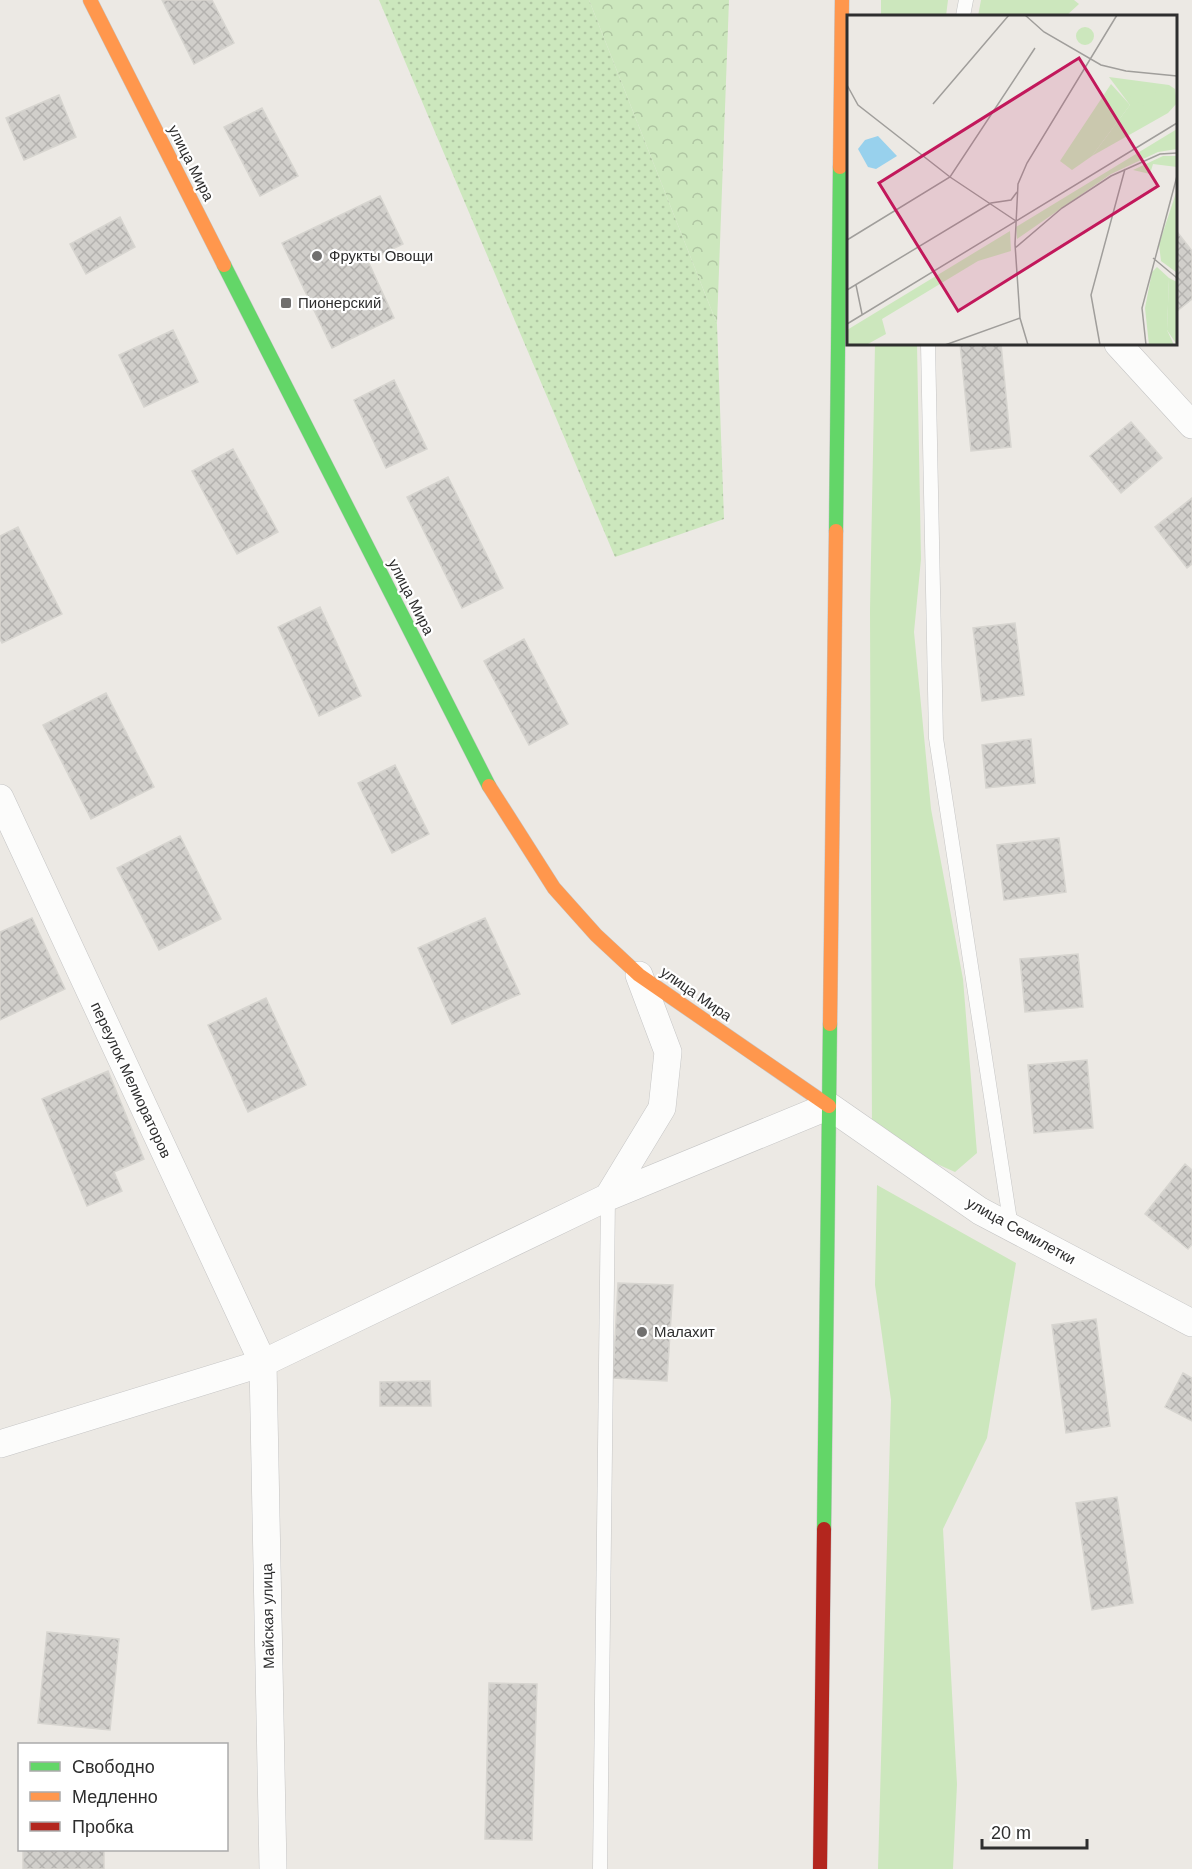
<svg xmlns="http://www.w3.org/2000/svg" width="1192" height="1869" font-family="Arial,sans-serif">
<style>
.grass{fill:#cce7bd}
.forest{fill:url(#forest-crowns)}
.garden{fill:url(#garden-dots)}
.building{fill:url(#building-cross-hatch);stroke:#d7d5d0;stroke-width:1.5}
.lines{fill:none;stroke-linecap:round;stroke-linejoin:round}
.lane-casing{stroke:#c5c5c5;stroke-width:15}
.street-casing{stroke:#c5c5c5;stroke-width:28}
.fast-casing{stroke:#c5c5c5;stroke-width:15}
.slow-casing{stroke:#c5c5c5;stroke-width:15}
.jam-casing{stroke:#c5c5c5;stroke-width:15}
.lane{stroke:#fcfcfb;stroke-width:14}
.street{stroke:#fcfcfb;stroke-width:27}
.fast{stroke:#63d668;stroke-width:14}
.slow{stroke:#ff974d;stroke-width:14}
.jam{stroke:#b3261e;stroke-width:14}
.poi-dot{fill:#706f6e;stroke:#fff;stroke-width:2}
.labels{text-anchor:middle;stroke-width:4.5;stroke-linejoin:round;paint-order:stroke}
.street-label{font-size:15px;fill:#2e2e2e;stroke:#fff}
.poi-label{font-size:15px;fill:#2e2e2e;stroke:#fff;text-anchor:start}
.inset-road{fill:none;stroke:#a09e9b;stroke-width:1.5}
.view{fill:#c2185b;fill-opacity:0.15;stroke:#c2185b;stroke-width:3}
.inset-edge{fill:none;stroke:#2e2e2e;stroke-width:3}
</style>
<defs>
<pattern id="forest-crowns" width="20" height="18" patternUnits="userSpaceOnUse" patternTransform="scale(1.5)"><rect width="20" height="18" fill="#cce7bd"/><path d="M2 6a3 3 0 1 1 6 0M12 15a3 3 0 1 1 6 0" fill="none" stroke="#b0c6a3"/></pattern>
<pattern id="garden-dots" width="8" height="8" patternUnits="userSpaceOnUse" patternTransform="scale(1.5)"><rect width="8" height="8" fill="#cce7bd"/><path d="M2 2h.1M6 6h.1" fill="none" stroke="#b0c6a3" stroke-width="1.8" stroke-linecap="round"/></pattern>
<pattern id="building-cross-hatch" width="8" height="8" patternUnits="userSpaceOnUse" patternTransform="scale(1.5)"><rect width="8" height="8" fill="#d1cfcb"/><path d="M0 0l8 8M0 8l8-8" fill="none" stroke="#b4b2af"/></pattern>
</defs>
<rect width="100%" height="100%" fill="#ece9e4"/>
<!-- grass -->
<path class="grass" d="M881,0H948L946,16H881Z
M981,0H1074L1079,4L1066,16H978Z
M875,344H917L921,559L914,632L931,809L963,979L977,1153L955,1172L872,1135L870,611Z
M877,1185L1016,1263L987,1438L943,1529L957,1784L953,1869H878L891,1400L875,1285Z"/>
<!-- forest -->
<path class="forest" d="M589,0H729L717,324Z"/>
<!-- garden -->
<path class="garden" d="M379,0H589L717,324L724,519L615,557Z"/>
<!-- building -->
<path class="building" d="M162,0H212L234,43L194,64Z
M59,95L76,137L24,160L6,118Z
M262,108L298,176L260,196L224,127Z
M380,196L403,244L368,261L394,318L332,348L282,243Z
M120,217L135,247L86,274L70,244Z
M1178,233L1192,251V299L1176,312V235Z
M173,330L198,382L144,407L119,355Z
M960,344H1001L1011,447L971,451Z
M394,380L427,449L386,468L354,400Z
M1131,422L1162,458L1121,493L1090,456Z
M233,449L278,532L237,554L192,471Z
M448,477L503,588L462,608L407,497Z
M1192,498V564L1187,568L1155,527Z
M18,527L62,614L2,643L0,639V536Z
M320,607L361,696L319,716L278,627Z
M1015,623L1024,695L982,701L973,628Z
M524,639L568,724L529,745L484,661Z
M106,693L154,787L91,819L43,725Z
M1031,739L1035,783L986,788L982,745Z
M395,765L429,834L392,853L358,783Z
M180,836L221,919L159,950L117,868Z
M1059,838L1066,892L1004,900L997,845Z
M32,918L65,989L0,1020V932Z
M485,918L520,994L452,1024L418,948Z
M1078,954L1083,1007L1025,1012L1020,959Z
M266,998L306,1085L248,1112L208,1025Z
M1087,1060L1093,1128L1034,1133L1028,1065Z
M108,1071L144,1159L114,1172L122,1191L87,1206L42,1099Z
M1185,1164L1192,1170V1244L1188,1249L1145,1214Z
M618,1283L673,1285L667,1381L613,1378Z
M1096,1319L1110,1426L1066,1433L1052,1325Z
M1183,1373L1192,1378V1421L1165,1407Z
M430,1381L431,1406H380V1382Z
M1117,1497L1133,1603L1092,1610L1076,1503Z
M47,1632L119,1639L110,1730L38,1723Z
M489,1683L537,1684L532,1840L485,1839Z
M23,1850H104V1869H23Z"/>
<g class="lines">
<!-- lane casing -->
<g class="lane-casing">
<path id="lane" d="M963,16L966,0
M928,344L936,738L1011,1227
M600,1869L608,1197"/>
</g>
<!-- street casing -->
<g class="street-casing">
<path id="street" d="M1118,344L1192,425
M0,798L263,1363L273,1869
M608,1197L662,1108L668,1052L639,975
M0,1444L263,1363L608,1197L829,1106L980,1211L1192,1323"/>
</g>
<!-- fast casing -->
<g class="fast-casing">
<path id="fast" d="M224,265L489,786
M836,531L840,167
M824,1529L830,1024"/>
</g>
<!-- slow casing -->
<g class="slow-casing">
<path id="slow" d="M90,0L224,265
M840,167L842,0
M489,786L554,888L596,935L639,975L829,1106
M830,1024L836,531"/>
</g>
<!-- jam casing -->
<g class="jam-casing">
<path id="jam" d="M820,1869L824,1529"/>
</g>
<!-- lane -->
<use href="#lane" class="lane"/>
<!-- street -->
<use href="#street" class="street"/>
<!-- fast -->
<use href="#fast" class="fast"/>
<!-- slow -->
<use href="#slow" class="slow"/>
<!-- jam -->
<use href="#jam" class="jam"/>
</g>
<!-- markers -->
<g class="poi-dot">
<circle cx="317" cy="256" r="6"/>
<rect x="280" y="297" width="12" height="12" rx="3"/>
<circle cx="642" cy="1332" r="6"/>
</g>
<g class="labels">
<!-- street labels -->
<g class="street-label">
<text transform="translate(191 163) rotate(63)" y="5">улица Мира</text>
<text transform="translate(411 597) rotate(63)" y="5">улица Мира</text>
<text transform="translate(696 994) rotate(35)" y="5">улица Мира</text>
<text transform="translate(131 1080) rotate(65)" y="5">переулок Мелиораторов</text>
<text transform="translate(1021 1231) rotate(29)" y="5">улица Семилетки</text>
<text transform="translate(268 1616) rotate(-91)" y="5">Майская улица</text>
</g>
<!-- poi labels -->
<g class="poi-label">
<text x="329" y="261">Фрукты Овощи</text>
<text x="298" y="308">Пионерский</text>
<text x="654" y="1337">Малахит</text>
</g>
</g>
<!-- overview -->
<g transform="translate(847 15)">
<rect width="330" height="330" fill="#ece9e4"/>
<path d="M229 21a9 9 0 1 1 18 0a9 9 0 1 1-18 0ZM330,114V134L311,137L264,159L170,224L169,212ZM316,141H330V152L306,149L303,159L286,155ZM163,216L164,236L131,246L35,304L39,319L19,330H0V315ZM322,263L330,267V330L320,315Z" fill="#cce7bd"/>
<path d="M262,62L322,70L328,74L330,88L321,98L245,141L283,90Z" fill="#cce7bd"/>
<path d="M264,69L283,90L245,141L225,155L213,146ZM284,73H304L309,77L296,91L279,78ZM315,76L321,80L318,86L322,90L306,104L298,95ZM330,175V255L329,257L314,246L312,229ZM310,252L322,263L320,315L327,330H302L298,293L305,257Z" fill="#cce7bd"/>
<path d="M31,121L50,141L29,154L21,152L11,134L18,125Z" fill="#98d1ed"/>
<path class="inset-road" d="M178,0L197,17L254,50L279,56L330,61M0,70L11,90L103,162L169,206M86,89L162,0M0,225L103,162L188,33M168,233L215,193L264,161L313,139L330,138M306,243L330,263M9,270L15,299M0,275L144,188L164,185L170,177M0,309L330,108M98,330L173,303M181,330L173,303L168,229L171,169L180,148L270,0M253,330L244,280L278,154M299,330L295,293L330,161"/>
<path class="view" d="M232,43L311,171L111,296L32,168Z"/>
<rect width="330" height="330" class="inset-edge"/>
</g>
<!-- legend -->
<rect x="18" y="1743" width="210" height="108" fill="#ffffff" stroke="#ababab" stroke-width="1.5"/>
<rect x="30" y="1762" width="30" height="9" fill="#63d668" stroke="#ababab" stroke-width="1.5"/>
<text x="72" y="1773" font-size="18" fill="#2e2e2e">Свободно</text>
<rect x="30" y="1792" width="30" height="9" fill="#ff974d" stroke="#ababab" stroke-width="1.5"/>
<text x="72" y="1803" font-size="18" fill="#2e2e2e">Медленно</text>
<rect x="30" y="1822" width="30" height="9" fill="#b3261e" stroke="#ababab" stroke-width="1.5"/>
<text x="72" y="1833" font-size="18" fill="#2e2e2e">Пробка</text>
<!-- scale -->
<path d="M982 1839v9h105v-9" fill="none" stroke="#2e2e2e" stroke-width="3"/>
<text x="991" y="1839" font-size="18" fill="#2e2e2e" stroke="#ffffff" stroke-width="4.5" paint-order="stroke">20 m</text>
</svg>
